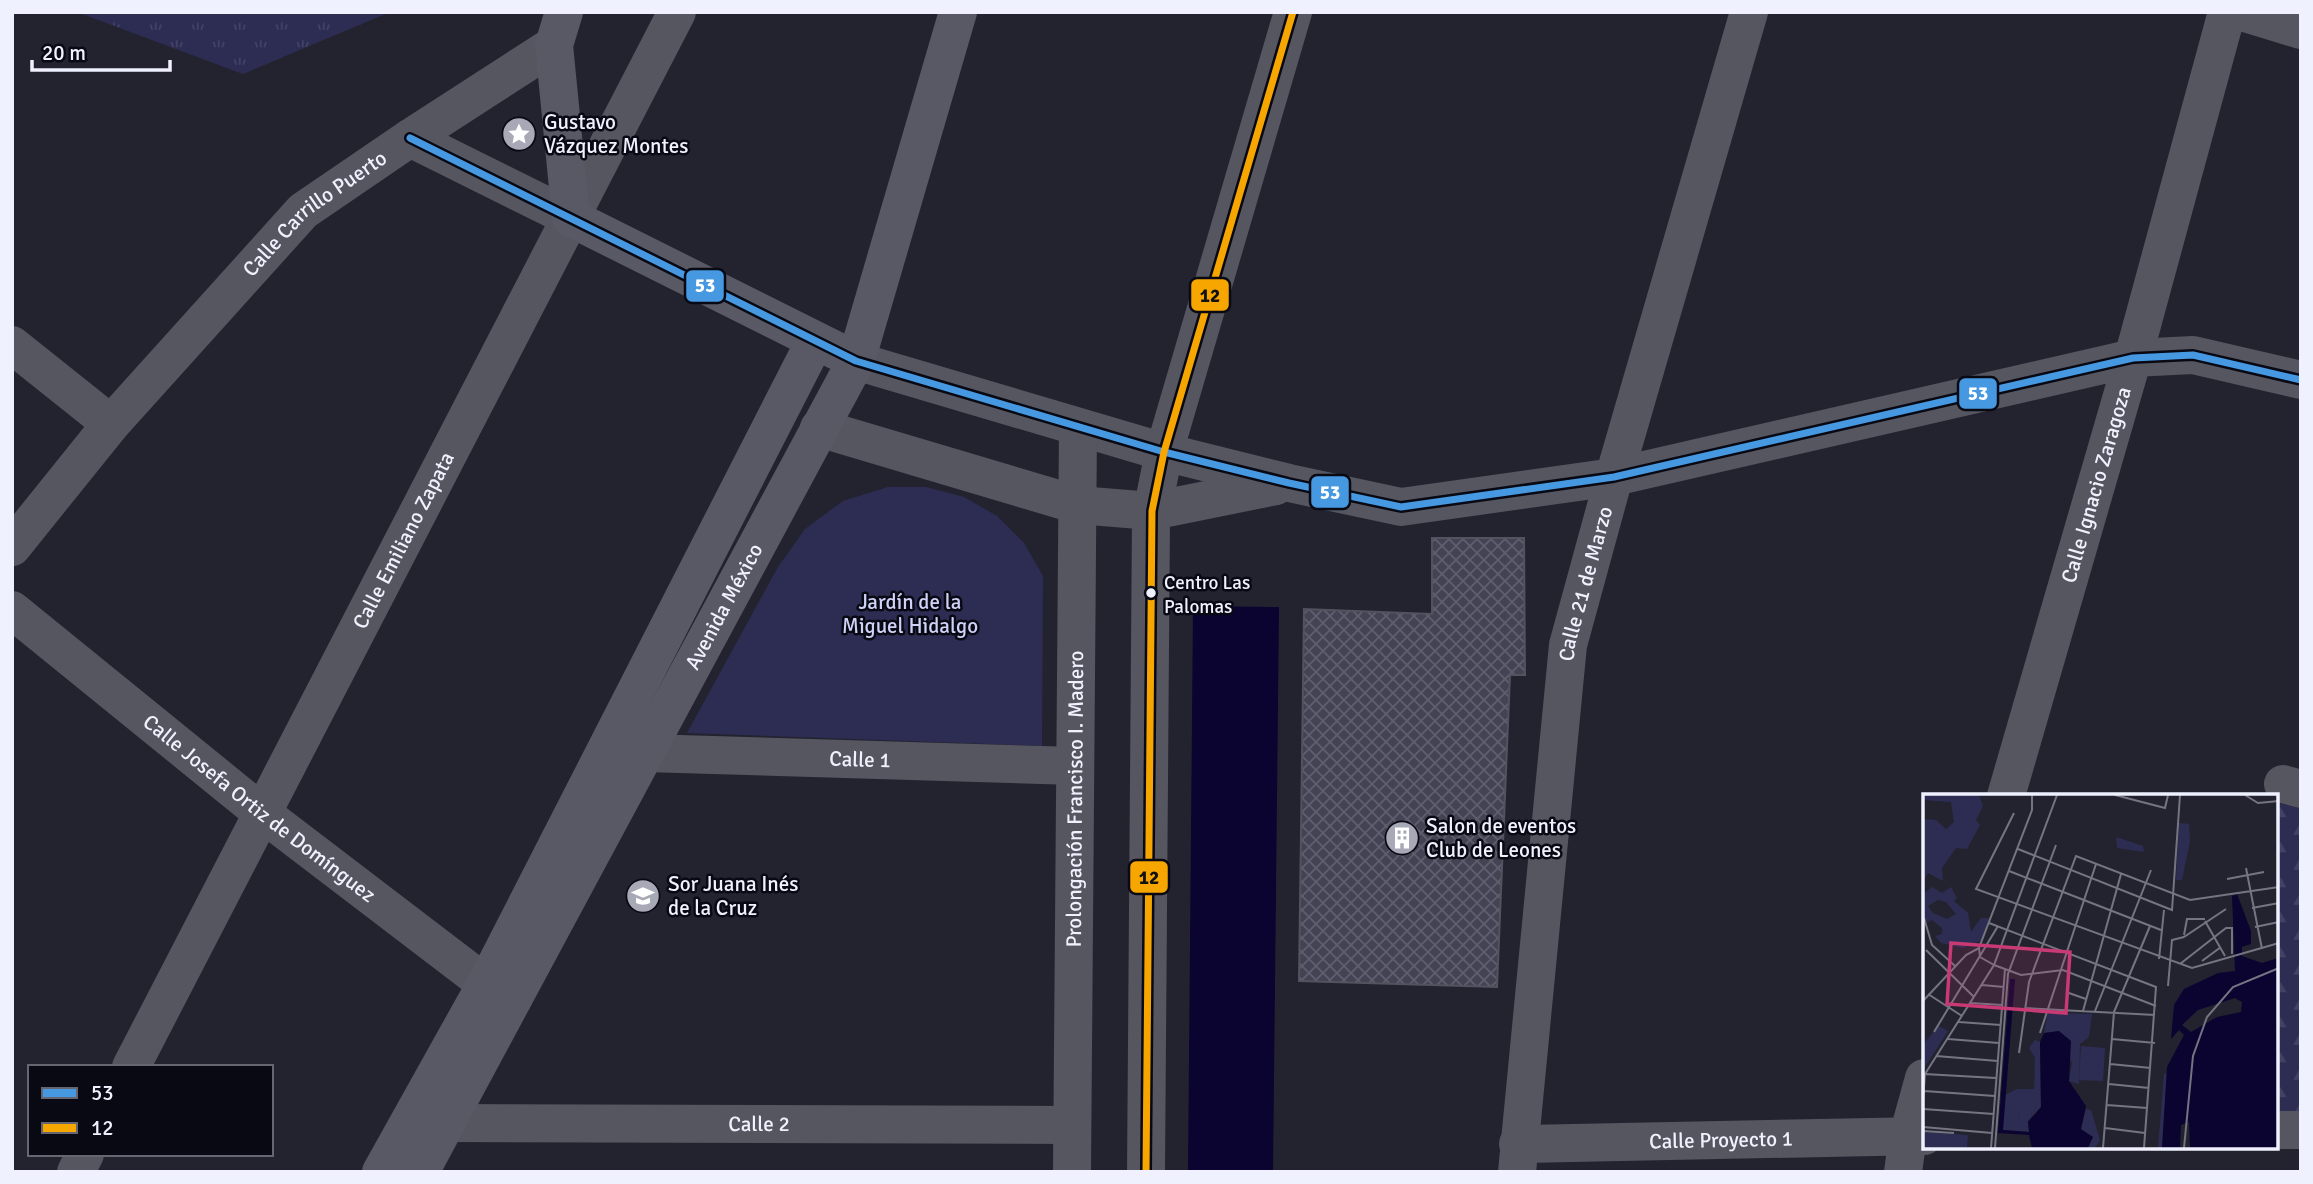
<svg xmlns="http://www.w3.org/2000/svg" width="2313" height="1184" font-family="Signika,sans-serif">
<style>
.grass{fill:url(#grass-tufts)}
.forest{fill:url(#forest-firs)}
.park{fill:#2d2d53}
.water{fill:#0b0330}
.building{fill:url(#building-cross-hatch);stroke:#52535f;stroke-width:2}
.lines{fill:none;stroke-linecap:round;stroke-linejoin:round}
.minor{stroke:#565661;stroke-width:38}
.tertiary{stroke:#565661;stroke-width:38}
.secondary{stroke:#585965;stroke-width:38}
.bus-1-casing{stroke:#090914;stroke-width:12}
.bus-2-casing{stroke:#090914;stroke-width:12}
.bus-1{stroke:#4699e1;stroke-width:7}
.bus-2{stroke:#f7a600;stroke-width:7}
.bus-dot{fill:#eff1fe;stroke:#090914;stroke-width:2.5}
.labels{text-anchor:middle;stroke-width:5;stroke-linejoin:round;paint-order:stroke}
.bus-label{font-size:19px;fill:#eff1fe;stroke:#090914;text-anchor:start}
.poi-label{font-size:21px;fill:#eff1fe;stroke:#090914;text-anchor:start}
.street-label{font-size:21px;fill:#eff1fe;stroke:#090914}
.park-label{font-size:21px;fill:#cfd2f7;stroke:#090914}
.inset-road{fill:none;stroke:#757582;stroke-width:2}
.view{fill:#c93973;fill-opacity:0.15;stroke:#c93973;stroke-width:3.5}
.inset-edge{fill:none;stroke:#eff1fe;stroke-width:3.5}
.line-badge{stroke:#090914;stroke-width:2.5}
.badge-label{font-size:19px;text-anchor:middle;font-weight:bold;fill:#fff}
.pale-badge-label{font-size:19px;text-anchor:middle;font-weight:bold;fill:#111}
</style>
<defs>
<pattern id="grass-tufts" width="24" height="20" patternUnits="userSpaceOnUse" patternTransform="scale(1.75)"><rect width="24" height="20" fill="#2d2d53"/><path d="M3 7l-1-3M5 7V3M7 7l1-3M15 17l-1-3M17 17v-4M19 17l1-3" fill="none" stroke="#424264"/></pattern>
<pattern id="forest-firs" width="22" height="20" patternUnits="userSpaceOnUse" patternTransform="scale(1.75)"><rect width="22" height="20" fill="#2d2d53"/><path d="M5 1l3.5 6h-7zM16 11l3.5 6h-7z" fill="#424264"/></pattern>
<pattern id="building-cross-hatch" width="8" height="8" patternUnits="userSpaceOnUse" patternTransform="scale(1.75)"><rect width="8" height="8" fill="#434354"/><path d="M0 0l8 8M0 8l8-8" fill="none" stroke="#5e5f6e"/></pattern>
</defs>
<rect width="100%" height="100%" fill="#232330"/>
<!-- grass -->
<path class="grass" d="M77,12H390L243,74Z"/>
<!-- forest -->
<path class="forest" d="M2276,802L2301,809V1121H2276Z"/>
<!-- park -->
<path class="park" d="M888,487H926L964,497L997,516L1024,543L1043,576L1042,746L687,733L778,567L805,529L843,501Z"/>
<!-- water -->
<path class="water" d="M1193,606L1279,607L1273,1172H1188Z"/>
<!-- building -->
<path class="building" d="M1432,538H1524L1525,675H1510L1497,987L1299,981L1304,609L1432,614Z"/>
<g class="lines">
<!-- minor -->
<g class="minor">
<path d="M2242,12L2301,30"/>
<path d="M12,345L111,424"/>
<path d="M1164,452L1293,12"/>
<path id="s1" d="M12,610L262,813L486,984L513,999"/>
<path id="s2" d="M645,753L1075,766"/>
<path d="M2283,784L2301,789"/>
<path id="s3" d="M2006,796L2133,358L2227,12"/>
<path id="s4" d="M131,1067L677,12"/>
<path id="s5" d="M446,1123L1072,1125"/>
<path d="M2276,1130H2301"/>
<path id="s6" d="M1518,1144L1924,1136"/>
<path d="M76,1172L85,1154"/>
<path id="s7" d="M1517,1172L1568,645L1614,477"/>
<path d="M1903,1172L1908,1136L1924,1078"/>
</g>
<!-- tertiary -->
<g class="tertiary">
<path d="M410,138L571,218"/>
<path d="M856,361L1164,452L1289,483L1401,507L1614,477L2133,358L2193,355L2301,380"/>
<path d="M819,428L1078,505L1152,511L1276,486"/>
<path d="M1614,477L1749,12"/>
<path id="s8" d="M12,547L111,424L303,211L410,138L554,45"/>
<path id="s9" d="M1072,1172L1078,428"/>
<path d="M1146,1172L1151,517L1164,452"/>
</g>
<!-- secondary -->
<g class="secondary">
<path d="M564,12L554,45L571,218L837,351"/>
<path d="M381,1172L486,984L815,341"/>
<path id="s10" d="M420,1172L856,361L958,12"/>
</g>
<!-- bus-1 casing -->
<g class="bus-1-casing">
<path id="bus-1" d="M410,138L856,361L1164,452L1289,483L1401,507L1614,477L2133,358L2193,355L2301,380"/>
</g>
<!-- bus-2 casing -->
<g class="bus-2-casing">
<path id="bus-2" d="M1146,1172L1152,511L1164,452L1293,12"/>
</g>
<!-- bus-1 -->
<use href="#bus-1" class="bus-1"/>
<!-- bus-2 -->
<use href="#bus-2" class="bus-2"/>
</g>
<!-- icons -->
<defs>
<g id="sight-disc" transform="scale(1.75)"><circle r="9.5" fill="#a8a9b6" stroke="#090914"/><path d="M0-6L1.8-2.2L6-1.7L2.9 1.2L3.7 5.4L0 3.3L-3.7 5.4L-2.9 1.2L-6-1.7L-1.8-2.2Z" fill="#fff"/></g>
<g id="building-disc" transform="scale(1.75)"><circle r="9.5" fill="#a8a9b6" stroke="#090914"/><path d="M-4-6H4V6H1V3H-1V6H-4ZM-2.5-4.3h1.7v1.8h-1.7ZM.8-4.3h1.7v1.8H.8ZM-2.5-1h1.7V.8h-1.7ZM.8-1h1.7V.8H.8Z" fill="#fff"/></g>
<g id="school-disc" transform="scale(1.75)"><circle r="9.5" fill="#a8a9b6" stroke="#090914"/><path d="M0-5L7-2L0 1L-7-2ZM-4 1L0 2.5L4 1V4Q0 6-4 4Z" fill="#fff"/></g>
</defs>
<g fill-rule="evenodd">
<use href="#sight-disc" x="519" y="134"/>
<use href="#building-disc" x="1402" y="838"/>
<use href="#school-disc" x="643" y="896"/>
</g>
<!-- markers -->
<circle class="bus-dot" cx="1151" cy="593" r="6"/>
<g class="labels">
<!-- bus labels -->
<g class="bus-label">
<text x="1164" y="589">Centro Las<tspan x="1164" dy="24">Palomas</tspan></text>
</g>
<!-- poi labels -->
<g class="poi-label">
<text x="544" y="129">Gustavo<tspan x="544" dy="24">Vázquez Montes</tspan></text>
<text x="1426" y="833">Salon de eventos<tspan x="1426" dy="24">Club de Leones</tspan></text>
<text x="668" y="891">Sor Juana Inés<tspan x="668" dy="24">de la Cruz</tspan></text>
</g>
<!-- street labels -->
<g class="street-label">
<text dy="7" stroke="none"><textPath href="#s8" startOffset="452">Calle Carrillo Puerto</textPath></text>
<text dy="7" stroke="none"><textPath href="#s3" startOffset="324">Calle Ignacio Zaragoza</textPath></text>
<text dy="7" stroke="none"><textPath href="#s4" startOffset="593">Calle Emiliano Zapata</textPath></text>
<text dy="7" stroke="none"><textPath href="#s7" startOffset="593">Calle 21 de Marzo</textPath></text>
<text dy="7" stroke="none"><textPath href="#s10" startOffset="642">Avenida México</textPath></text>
<text dy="7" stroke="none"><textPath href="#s2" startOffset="215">Calle 1</textPath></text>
<text dy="7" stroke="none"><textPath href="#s9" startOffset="373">Prolongación Francisco I. Madero</textPath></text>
<text dy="7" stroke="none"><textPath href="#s1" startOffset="317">Calle Josefa Ortiz de Domínguez</textPath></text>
<text dy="7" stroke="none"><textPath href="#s5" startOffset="313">Calle 2</textPath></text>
<text dy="7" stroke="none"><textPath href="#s6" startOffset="203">Calle Proyecto 1</textPath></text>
</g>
<!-- park labels -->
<g class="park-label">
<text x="910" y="609">Jardín de la<tspan x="910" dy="24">Miguel Hidalgo</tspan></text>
</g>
</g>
<!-- overview -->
<g transform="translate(1923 794)">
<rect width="355" height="355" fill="#232330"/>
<path d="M0,1H56L60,12L53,26L57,31L44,55L33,54L19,74L20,87L5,79L0,87V25L13,26L23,35L31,28L28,8L0,6ZM256,29L266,30L267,47L259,86H253ZM193,43L220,52L221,58L194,54ZM9,93L19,99L28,93L34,104L31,107L45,119L48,138L58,124H66L59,146L40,154L18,149L12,142L19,140V134L9,126L4,129L0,122V100ZM15,106L23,108L33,120L24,125L10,119L5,112ZM125,219L169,220L166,243L157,250L156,290L146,287L149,269L136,237L121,239ZM94,295H111L115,306L109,322L106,316L96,319L95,325L105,328L106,338L80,336L82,301Z" fill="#2d2d53" fill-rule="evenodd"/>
<path d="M112,246L117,248L118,313L103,329L95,325L99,308L105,309L109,322L115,306L111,300L112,264L106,254ZM244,279L239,354H235L241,280ZM163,315L168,316L177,346L172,354H165L158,334Z" fill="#2d2d53"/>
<path d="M16,232L25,237L0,276V250ZM158,252L182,254L180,287L156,286ZM0,338L45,341L44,353L0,354Z" fill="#2d2d53"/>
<path d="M314,100L328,137V150L319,153V162L339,169L355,164V354H267L266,328L258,331L257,354H239L244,273L261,241L256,236L248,245L251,211L261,195L295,179L312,177L309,102ZM312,204L319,208L318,218L294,223L268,238L259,231L275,216ZM87,185H92L80,336L106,338L105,328L118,313L117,248L121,239L136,237L148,247L146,287L163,312L158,335L170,343L165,354H109L106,341L75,339Z" fill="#0b0330" fill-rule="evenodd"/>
<path class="inset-road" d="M192,1L242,14L245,1M322,1L335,9L356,7M91,19L53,95L269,174L356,149M95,55L249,116L257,1M323,74L339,155M86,77L238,136M304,85L341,78M329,114L356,109M1,124L9,151L32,172M282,127L302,162M66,129L233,193L221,354M332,133L356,128M261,141L264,125H282M261,143L303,115M3,156L51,203M236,165L241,116M279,167L298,153M257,170L303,134H309V160M71,171L98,181L140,176L233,212M71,171L57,163L56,154L109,16V1M59,191L81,193M245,192L249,146L261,143M143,198L163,205M5,200L39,222M0,207L43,161L56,154M48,209L79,211M102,214L232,221M160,217L198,80M172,217L228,76M36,228L78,231M11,238L75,132M117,239L173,70M25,245L76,249M189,245L232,249M96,259L106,188L153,62L267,106L356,93M13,262L75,267M187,270L228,274M1,280L73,284M186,290L226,294M1,297L72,302M0,307L2,280L71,171L134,1M184,311L224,314M0,315L71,320M0,333L69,339M182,334L222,339M0,337L31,339M68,354L82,175M72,354L85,180L133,51M180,354L191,218L227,132M261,354L270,262L284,223L310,193L356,174"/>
<path class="view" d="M28,149L147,158L143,219L24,210Z"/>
<rect width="355" height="355" class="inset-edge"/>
</g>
<g class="line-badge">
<rect x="685" y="269" width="40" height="34" rx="7" fill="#4699e1"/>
<rect x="1190" y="278" width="40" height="34" rx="7" fill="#f7a600"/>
<rect x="1958" y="377" width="40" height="33" rx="7" fill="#4699e1"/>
<rect x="1310" y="475" width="40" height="34" rx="7" fill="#4699e1"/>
<rect x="1129" y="860" width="40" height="34" rx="7" fill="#f7a600"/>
</g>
<g class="badge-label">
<text x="705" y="292">53</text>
<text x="1978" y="400">53</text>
<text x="1330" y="499">53</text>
</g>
<g class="pale-badge-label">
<text x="1210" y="302">12</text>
<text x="1149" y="884">12</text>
</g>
<!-- border -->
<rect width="2313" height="1184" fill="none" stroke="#eff1fe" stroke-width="28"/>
<!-- legend -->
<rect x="28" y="1065" width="245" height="91" fill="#090914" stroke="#656672" stroke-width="2"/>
<rect x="42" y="1088" width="35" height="10" fill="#4699e1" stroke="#656672" stroke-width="2"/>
<text x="91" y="1100" font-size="21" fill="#eff1fe">53</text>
<rect x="42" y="1123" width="35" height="10" fill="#f7a600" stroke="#656672" stroke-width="2"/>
<text x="91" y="1135" font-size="21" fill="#eff1fe">12</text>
<!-- scale -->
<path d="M32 60v10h138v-10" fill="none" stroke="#eff1fe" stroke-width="3.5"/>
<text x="42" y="60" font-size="21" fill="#eff1fe" stroke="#090914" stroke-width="5" paint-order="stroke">20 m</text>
</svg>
